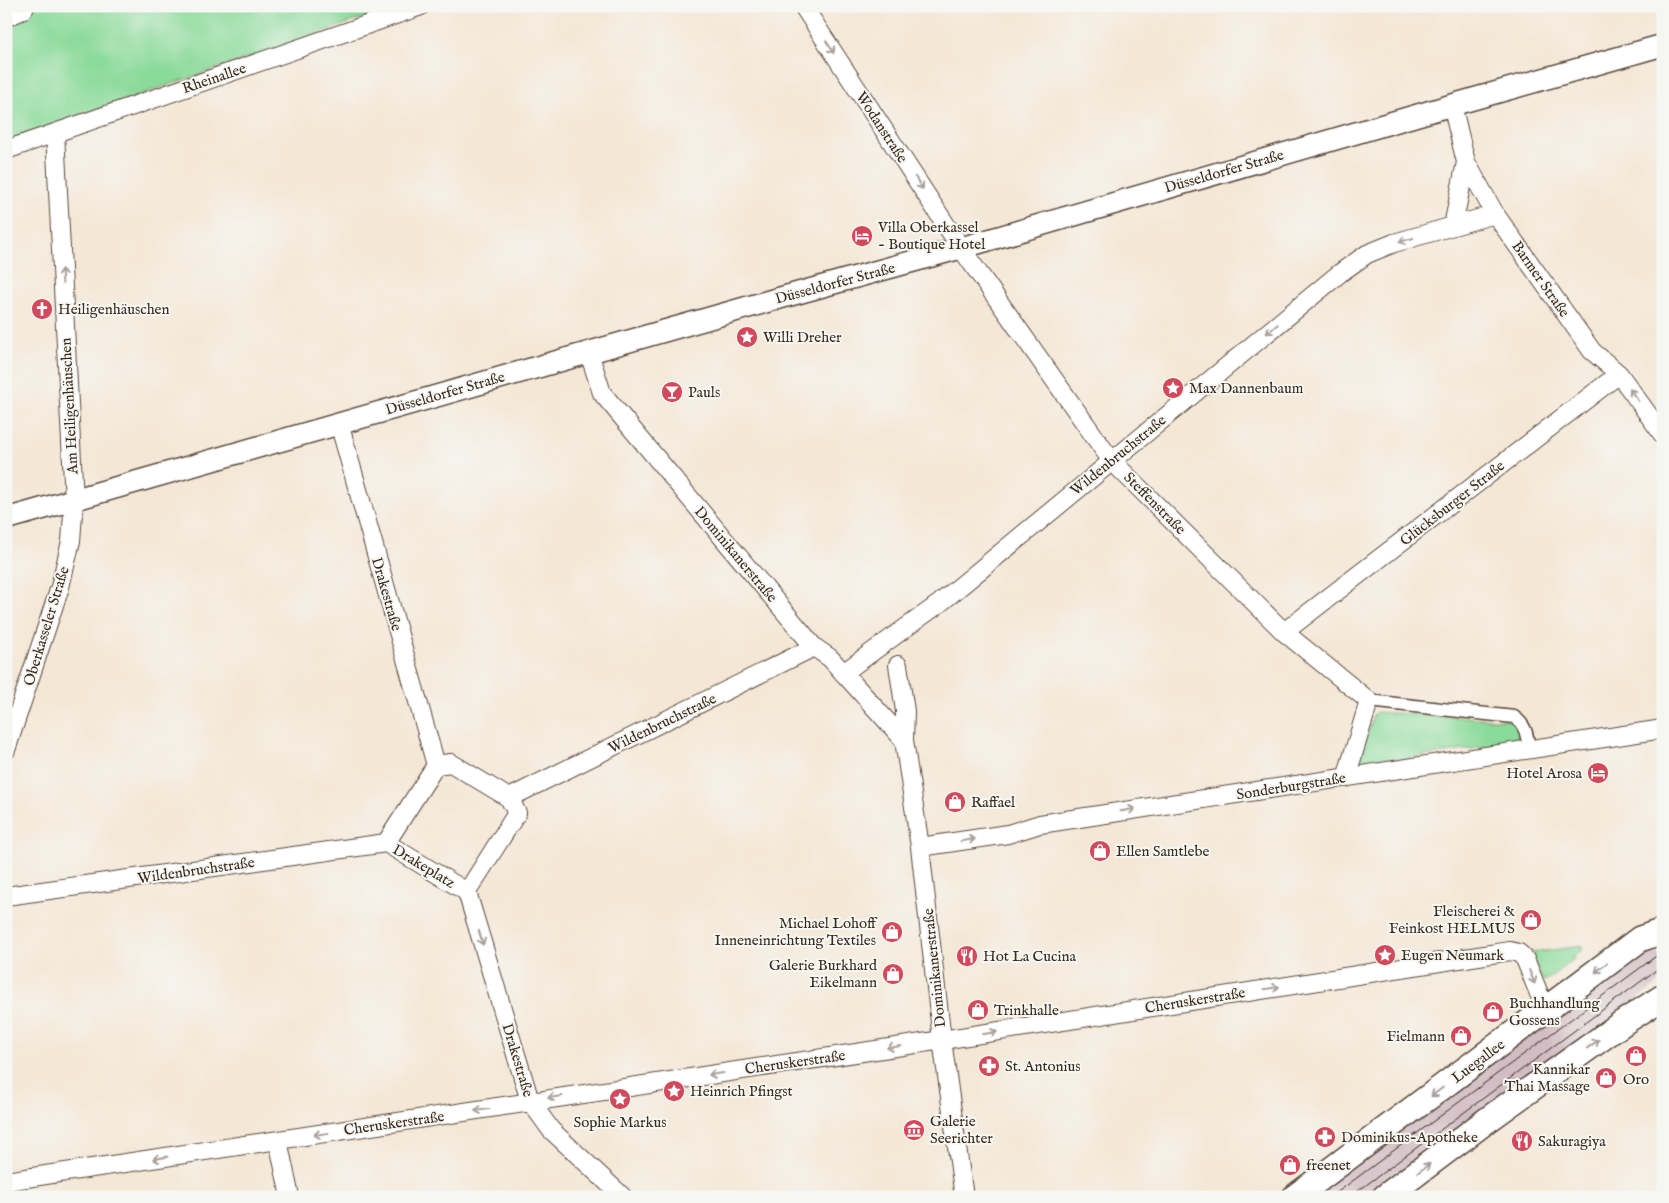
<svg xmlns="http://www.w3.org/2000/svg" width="1669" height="1203" font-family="'IM FELL English',serif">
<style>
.industrial{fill:#d2bdc5}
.green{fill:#8ada9a;stroke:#62825c}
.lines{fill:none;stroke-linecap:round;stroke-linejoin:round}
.pedestrian-casing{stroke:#574639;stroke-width:15}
.minor-casing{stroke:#574639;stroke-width:20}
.tertiary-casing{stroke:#574639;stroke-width:24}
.secondary-casing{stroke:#574639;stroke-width:28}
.trunk-casing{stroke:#574639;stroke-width:30}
.pedestrian{stroke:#fff;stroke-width:12}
.minor{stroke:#fff;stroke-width:18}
.tertiary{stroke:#fff;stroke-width:21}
.secondary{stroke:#fff;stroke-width:25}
.trunk{stroke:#fff;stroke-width:28}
.tram{stroke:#3b2a1e;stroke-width:1}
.oneway{stroke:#a79f9a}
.labels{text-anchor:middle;stroke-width:4;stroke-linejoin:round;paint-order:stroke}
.street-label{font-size:15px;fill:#3b2a1e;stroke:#f6f6f2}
.poi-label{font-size:15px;fill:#3b2a1e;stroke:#f6f6f2;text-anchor:start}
</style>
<rect width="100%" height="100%" fill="#f6f6f2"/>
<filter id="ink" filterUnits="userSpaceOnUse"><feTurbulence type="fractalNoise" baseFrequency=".02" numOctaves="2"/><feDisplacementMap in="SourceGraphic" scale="10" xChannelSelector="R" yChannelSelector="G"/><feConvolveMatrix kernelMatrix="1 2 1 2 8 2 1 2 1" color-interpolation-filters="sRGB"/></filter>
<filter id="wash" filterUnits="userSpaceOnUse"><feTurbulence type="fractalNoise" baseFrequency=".0096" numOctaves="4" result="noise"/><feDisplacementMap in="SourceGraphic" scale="20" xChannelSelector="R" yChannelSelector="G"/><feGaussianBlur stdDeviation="1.12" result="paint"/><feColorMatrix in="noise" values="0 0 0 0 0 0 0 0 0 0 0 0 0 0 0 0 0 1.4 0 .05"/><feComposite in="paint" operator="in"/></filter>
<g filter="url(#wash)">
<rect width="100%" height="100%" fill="#f4e7d5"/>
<!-- industrial -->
<path class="industrial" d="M1641,952L1663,955V980L1370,1197H1309Z"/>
<!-- green -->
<path class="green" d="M6,6H398L6,141Z
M1376,712L1512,720L1523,733L1518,742L1364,765L1360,761L1373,715Z
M1581,946L1583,949L1573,957L1574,959L1545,981L1542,979L1530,953Z"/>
</g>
<g filter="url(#ink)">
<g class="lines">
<!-- pedestrian casing -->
<g class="pedestrian-casing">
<path id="pedestrian" d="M1369,701L1514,717C1526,725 1527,735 1529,749"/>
</g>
<!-- minor casing -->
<g class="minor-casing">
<path id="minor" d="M803,6L961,248L1111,460L1284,632L1369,701L1346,778
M1452,105L1466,162L1495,214L1592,351L1619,374L1663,435
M6,150L421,6
M1453,226L1466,162
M589,353L602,393L814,647L830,658L904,740L920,847L942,1040L964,1197
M339,423L436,765
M1284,632L1619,374
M898,665L905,711L904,740
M843,673L940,603L1340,273L1367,254L1394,243L1495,214
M6,750L60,587L71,541L74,500L55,133
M451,763L509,798L517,813L467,892L386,843L436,765Z
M509,798L814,647
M920,847L1008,834L1040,824L1663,729
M467,892L530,1101L551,1130L623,1197
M6,896L386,843
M278,1140L290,1197
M6,1181L942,1040L1510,951L1519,953L1525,959L1546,1011"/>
</g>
<!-- tertiary casing -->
<g class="tertiary-casing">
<path id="tertiary" d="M6,519L769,301L961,248L1452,105L1663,45"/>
</g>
<!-- secondary casing -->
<g class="secondary-casing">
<path id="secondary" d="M1295,1197L1640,939L1663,931
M1385,1197L1486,1121L1624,1022L1663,997"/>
</g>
<!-- trunk casing -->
<g class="trunk-casing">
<path id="trunk" d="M6,12L20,6"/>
</g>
<!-- pedestrian -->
<use href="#pedestrian" class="pedestrian"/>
<!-- minor -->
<use href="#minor" class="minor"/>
<!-- tertiary -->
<use href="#tertiary" class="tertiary"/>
<!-- secondary -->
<use href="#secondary" class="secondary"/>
<!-- trunk -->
<use href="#trunk" class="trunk"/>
<!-- tram -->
<path class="tram" d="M1331,1197L1663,951
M1350,1197L1663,965"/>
</g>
<!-- one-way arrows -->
<defs><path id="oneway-shaft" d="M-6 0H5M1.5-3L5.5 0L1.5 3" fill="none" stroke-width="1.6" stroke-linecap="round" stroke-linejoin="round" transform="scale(1.25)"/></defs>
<g class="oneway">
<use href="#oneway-shaft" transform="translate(830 47) rotate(57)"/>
<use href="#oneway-shaft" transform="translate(919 183) rotate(57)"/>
<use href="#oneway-shaft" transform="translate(1406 240) rotate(164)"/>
<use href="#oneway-shaft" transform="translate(62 276) rotate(-93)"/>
<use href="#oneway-shaft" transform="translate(1272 329) rotate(141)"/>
<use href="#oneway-shaft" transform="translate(1634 395) rotate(-125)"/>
<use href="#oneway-shaft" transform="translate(1128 810) rotate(-9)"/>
<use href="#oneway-shaft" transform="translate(968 840) rotate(-9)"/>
<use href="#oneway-shaft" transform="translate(481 938) rotate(73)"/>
<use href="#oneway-shaft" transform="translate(1601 968) rotate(142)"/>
<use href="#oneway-shaft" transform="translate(1532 977) rotate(68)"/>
<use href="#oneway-shaft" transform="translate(1272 988) rotate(-9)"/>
<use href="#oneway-shaft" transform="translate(990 1033) rotate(-9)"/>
<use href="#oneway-shaft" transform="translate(1593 1044) rotate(-36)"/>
<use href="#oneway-shaft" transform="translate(894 1047) rotate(172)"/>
<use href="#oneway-shaft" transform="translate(716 1074) rotate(172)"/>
<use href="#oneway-shaft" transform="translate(1437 1092) rotate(143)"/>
<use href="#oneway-shaft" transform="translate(555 1097) rotate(172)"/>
<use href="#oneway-shaft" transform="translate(482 1110) rotate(172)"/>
<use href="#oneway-shaft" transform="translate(321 1134) rotate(172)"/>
<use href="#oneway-shaft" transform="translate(160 1158) rotate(171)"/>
<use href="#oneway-shaft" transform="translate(1424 1168) rotate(-37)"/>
</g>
</g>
<!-- icons -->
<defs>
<g id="hotel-disc" transform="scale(1.125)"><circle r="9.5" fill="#d1495b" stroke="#f6f6f2"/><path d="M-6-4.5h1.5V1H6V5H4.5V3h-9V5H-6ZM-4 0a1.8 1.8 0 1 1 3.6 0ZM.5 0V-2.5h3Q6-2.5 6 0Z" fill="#fff"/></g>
<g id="church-disc" transform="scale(1.125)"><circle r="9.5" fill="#d1495b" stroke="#f6f6f2"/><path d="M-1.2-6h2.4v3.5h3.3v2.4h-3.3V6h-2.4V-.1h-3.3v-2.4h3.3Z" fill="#fff"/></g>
<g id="sight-disc" transform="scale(1.125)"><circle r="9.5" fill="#d1495b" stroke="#f6f6f2"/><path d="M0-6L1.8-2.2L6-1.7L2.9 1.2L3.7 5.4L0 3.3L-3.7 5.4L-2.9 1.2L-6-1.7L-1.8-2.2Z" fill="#fff"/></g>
<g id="bar-disc" transform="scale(1.125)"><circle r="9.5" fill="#d1495b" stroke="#f6f6f2"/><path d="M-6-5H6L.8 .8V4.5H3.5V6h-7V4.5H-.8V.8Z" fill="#fff"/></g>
<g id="shop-disc" transform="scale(1.125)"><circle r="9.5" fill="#d1495b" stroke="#f6f6f2"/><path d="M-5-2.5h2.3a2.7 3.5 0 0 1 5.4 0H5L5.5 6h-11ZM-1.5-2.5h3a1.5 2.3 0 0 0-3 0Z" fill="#fff"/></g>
<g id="restaurant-disc" transform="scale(1.125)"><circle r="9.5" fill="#d1495b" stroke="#f6f6f2"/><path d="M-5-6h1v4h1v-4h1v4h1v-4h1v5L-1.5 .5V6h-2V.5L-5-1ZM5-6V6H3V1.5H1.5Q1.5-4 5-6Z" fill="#fff"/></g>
<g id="pharmacy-disc" transform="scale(1.125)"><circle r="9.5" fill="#d1495b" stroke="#f6f6f2"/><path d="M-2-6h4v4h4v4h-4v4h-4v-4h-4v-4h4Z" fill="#fff"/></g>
<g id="museum-disc" transform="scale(1.125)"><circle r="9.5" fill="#d1495b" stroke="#f6f6f2"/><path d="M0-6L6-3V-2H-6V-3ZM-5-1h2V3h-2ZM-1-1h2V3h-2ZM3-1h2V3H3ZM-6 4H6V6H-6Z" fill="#fff"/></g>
</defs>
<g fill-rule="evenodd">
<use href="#hotel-disc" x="862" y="236"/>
<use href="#church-disc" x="42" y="309"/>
<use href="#sight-disc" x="747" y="337"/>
<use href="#sight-disc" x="1173" y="388"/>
<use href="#bar-disc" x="672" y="392"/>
<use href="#hotel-disc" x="1598" y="773"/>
<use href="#shop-disc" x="955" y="802"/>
<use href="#shop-disc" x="1100" y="851"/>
<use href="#shop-disc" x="1531" y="920"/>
<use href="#shop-disc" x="892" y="932"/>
<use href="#sight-disc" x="1385" y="955"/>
<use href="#restaurant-disc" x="967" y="956"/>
<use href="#shop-disc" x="893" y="974"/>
<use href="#shop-disc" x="978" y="1010"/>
<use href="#shop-disc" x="1493" y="1012"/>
<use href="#shop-disc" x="1461" y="1036"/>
<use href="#shop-disc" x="1636" y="1056"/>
<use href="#pharmacy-disc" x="989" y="1066"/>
<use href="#shop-disc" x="1606" y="1078"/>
<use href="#sight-disc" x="674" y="1091"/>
<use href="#sight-disc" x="620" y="1099"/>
<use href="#museum-disc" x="914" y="1130"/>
<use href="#pharmacy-disc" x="1325" y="1137"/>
<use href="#restaurant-disc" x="1522" y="1141"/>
<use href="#shop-disc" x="1290" y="1165"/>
</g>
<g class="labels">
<!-- street labels -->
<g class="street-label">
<text transform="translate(214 78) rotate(-19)" y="5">Rheinallee</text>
<text transform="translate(882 127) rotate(57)" y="5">Wodanstraße</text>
<text transform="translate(1224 171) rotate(-16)" y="5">Düsseldorfer Straße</text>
<text transform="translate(1541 279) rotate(55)" y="5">Barmer Straße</text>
<text transform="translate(835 283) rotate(-15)" y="5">Düsseldorfer Straße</text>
<text transform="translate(445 393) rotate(-16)" y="5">Düsseldorfer Straße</text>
<text transform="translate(69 406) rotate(-93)" y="5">Am Heiligenhäuschen</text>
<text transform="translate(1118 455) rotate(-39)" y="5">Wildenbruchstraße</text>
<text transform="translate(1155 503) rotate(45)" y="5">Steffenstraße</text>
<text transform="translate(1452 503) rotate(-38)" y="5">Glücksburger Straße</text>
<text transform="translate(736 554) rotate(50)" y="5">Dominikanerstraße</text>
<text transform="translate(387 594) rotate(74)" y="5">Drakestraße</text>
<text transform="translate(46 626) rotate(-73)" y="5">Oberkasseler Straße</text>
<text transform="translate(662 723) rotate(-26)" y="5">Wildenbruchstraße</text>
<text transform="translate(1291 786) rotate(-9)" y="5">Sonderburgstraße</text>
<text transform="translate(424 866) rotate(31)" y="5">Drakeplatz</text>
<text transform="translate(196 870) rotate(-8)" y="5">Wildenbruchstraße</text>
<text transform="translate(934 968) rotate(-96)" y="5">Dominikanerstraße</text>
<text transform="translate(1195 1000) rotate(-9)" y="5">Cheruskerstraße</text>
<text transform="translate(518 1060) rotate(73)" y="5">Drakestraße</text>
<text transform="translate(1478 1061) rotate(-37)" y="5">Luegallee</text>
<text transform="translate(795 1062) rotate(-8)" y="5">Cheruskerstraße</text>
<text transform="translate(394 1123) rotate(-8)" y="5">Cheruskerstraße</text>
</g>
<!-- poi labels -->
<g class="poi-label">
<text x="878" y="232">Villa Oberkassel<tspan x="878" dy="17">- Boutique Hotel</tspan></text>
<text x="58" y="314">Heiligenhäuschen</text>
<text x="763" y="342">Willi Dreher</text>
<text x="1189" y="393">Max Dannenbaum</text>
<text x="688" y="397">Pauls</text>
<text x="1582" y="778" text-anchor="end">Hotel Arosa</text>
<text x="971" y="807">Raffael</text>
<text x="1116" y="856">Ellen Samtlebe</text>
<text x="1515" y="916" text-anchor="end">Fleischerei &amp;<tspan x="1515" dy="17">Feinkost HELMUS</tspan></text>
<text x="876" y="928" text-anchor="end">Michael Lohoff<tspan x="876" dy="17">Inneneinrichtung Textiles</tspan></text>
<text x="1401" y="960">Eugen Neumark</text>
<text x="983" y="961">Hot La Cucina</text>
<text x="877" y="970" text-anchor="end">Galerie Burkhard<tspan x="877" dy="17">Eikelmann</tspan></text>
<text x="1509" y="1008">Buchhandlung<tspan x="1509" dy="17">Gossens</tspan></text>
<text x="994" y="1015">Trinkhalle</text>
<text x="1445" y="1041" text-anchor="end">Fielmann</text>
<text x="1005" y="1071">St. Antonius</text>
<text x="1590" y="1074" text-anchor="end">Kannikar<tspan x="1590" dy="17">Thai Massage</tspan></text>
<text x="1636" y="1084" text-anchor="middle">Oro</text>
<text x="690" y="1096">Heinrich Pfingst</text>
<text x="930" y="1126">Galerie<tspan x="930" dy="17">Seerichter</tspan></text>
<text x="620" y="1127" text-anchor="middle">Sophie Markus</text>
<text x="1341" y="1142">Dominikus-Apotheke</text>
<text x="1538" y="1146">Sakuragiya</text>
<text x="1306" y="1170">freenet</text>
</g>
</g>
<!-- margin -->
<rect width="1669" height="1203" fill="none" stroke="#f6f6f2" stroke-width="25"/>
</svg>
